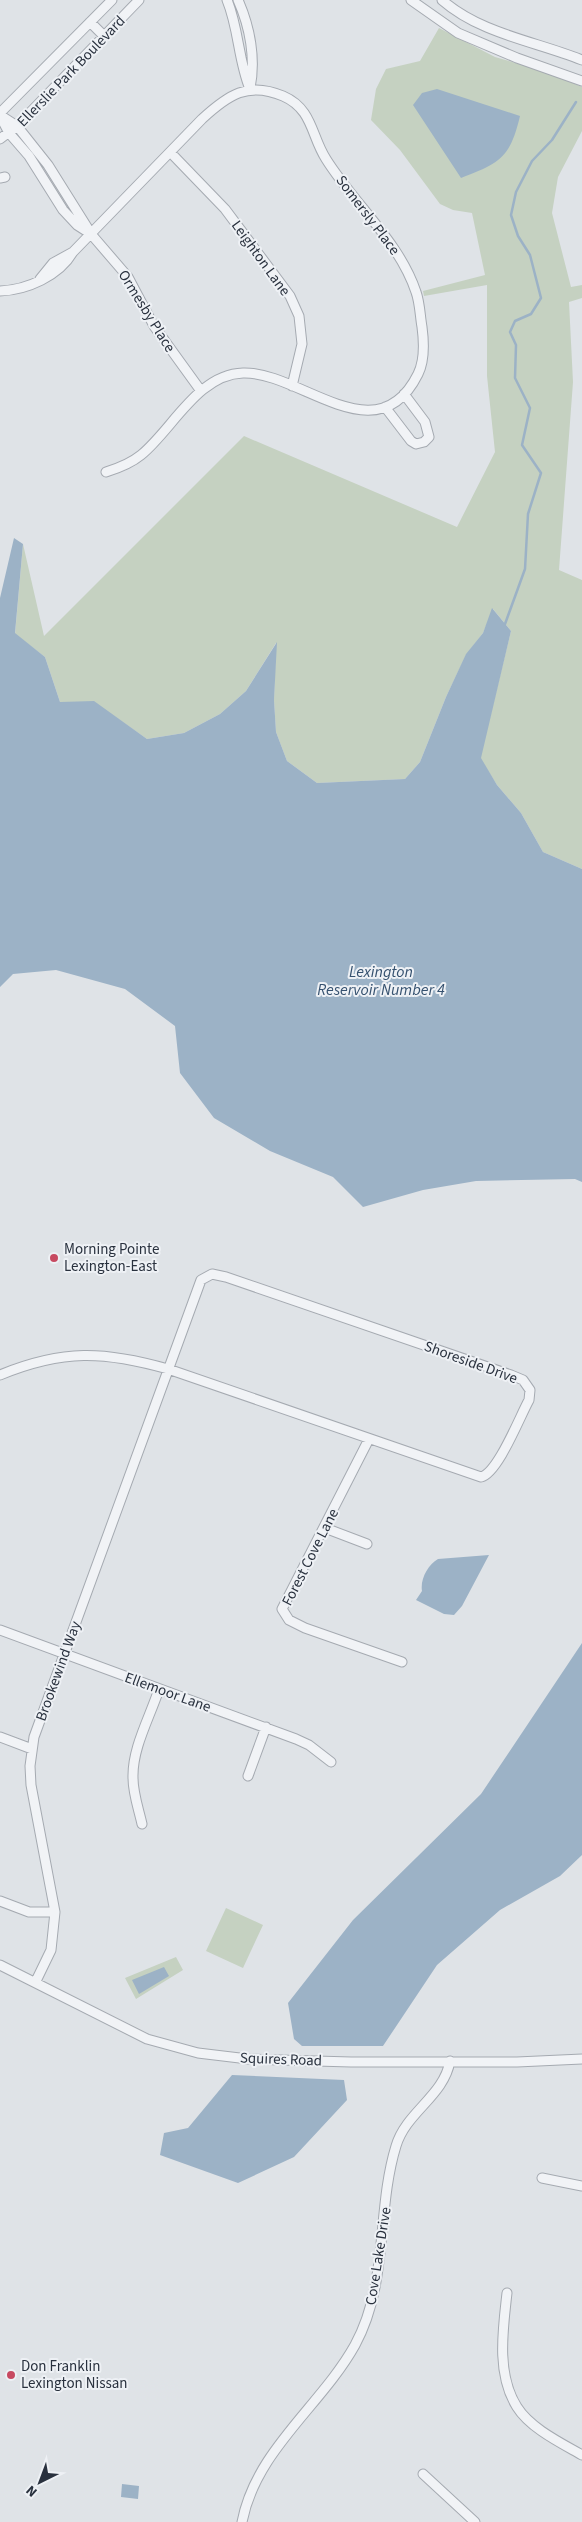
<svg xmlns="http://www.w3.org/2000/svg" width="582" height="2522" font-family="'Source Sans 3',sans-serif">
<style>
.green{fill:#c5d1c1}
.water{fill:#9cb2c6}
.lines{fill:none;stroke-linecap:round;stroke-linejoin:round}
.stream{stroke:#9cb2c6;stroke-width:2.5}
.minor-casing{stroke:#a5aab1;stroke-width:11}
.minor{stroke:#f1f3f6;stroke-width:9}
.poi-dot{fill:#c74a61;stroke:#eef1f5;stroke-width:2}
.labels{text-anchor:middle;stroke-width:4;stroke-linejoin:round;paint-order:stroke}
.street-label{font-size:15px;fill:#29313e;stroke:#eef1f5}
.poi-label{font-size:15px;fill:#29313e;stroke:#eef1f5;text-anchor:start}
.water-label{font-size:16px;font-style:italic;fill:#35516f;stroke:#eef1f5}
</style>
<rect width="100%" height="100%" fill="#dfe3e7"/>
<!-- green -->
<path class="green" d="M439,28L495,57L550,73L582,87V131L558,177L552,213L571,287L582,285V298L569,302L573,382L559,570L582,580V869L543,852L521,813L497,785L480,758L511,631L493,609L483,633L466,655L446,697L420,762L405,779L317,783L287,761L276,732L274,700L276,643L246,691L220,714L184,733L147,739L94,702H60L45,657L15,634L23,544L44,636L244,436L457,527L495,452L487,376V285L424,296L423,291L485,275L472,213L453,210L440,204L400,150L371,120L376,89L386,69L420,61Z
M226,1908L263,1925L243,1968L206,1951Z
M176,1957L183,1970L136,1999L125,1978Z"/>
<!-- water -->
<path class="water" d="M437,89L520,116C510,158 500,163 461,178L413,105L422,93Z
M14,538L23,544L15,633L45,657L60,702L94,701L147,739L184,733L220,714L246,691L277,642L274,700L276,732L287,761L317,783L405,779L420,762L446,697L466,654L483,633L492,608L511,631L481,758L497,785L521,813L543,852L582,869V1182L575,1179L476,1181L423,1190L363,1207L333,1177L270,1151L214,1118L180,1073L175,1026L125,989L56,970L13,974L0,987V598Z
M489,1555L462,1606L454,1615L444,1614L416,1600L422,1591C420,1579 428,1565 438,1559Z
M582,1643V1855L560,1876L500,1910L437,1965L383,2046H302L294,2039L288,2003L353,1920L481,1794Z
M164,1967L169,1976L139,1994L132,1980Z
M232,2075L344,2080L347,2100L294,2157L238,2183L160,2155L164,2133L188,2128Z
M122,2484L139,2486L138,2499L121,2497Z"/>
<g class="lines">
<!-- stream -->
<path class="stream" d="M505,624L525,569L528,514L541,473L522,445L530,408L515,378L516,345L510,332L515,321L531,314L541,298L530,255L518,236L511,215L516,192L532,161L552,140L576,102"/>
<!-- minor casing -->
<g class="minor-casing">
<path id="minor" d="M227,0C239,29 238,60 250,89
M238,0C250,27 256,59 250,88
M411,0L458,33L517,58L582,81
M442,0C481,34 535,41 582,60
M90,22L104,36
M0,113L112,0
M0,115L17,126L48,165L90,232
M0,116L9,133L29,156L63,210L77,225L91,234L128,277L154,326L201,391
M0,139L17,126L139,0
M170,152L225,209L290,296L299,316L302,344L292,386
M0,178L5,177
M40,279L53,263L73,252
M0,291C27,290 59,276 73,252L202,119C228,95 248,81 283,96C313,109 311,136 326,159C354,204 399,241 416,292C420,303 420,316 422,327C424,342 425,360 418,374C377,457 300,371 243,373C198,374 172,430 141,455C130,464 119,468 106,472
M385,407L411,441L416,444L424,442L429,437L425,422L404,394
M0,1375C63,1349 104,1351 168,1369L481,1477C498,1473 520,1416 529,1400L530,1390L523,1380L511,1375L226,1277L212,1274L201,1280L34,1737L30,1766L31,1785L55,1912L51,1950L36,1981
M369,1439L282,1609L289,1620L305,1628L402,1662
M325,1528L367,1544
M0,1630L296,1739L309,1745L331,1762
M0,1737L32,1749
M248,1776L266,1727
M142,1824C139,1810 133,1794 133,1778C132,1748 150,1717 159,1689
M0,1901L29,1912H55
M0,1965L147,2039L198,2053L248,2059L351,2062H517L582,2059
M542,2178L582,2186
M507,2293C503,2329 496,2374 517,2407C530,2428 561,2443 582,2455
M423,2474L475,2522
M242,2522C256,2450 321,2406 355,2345C389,2283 376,2211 396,2146C406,2112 444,2096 450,2061"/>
</g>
<!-- minor -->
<use href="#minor" class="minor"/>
</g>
<!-- markers -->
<g class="poi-dot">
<circle cx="54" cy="1258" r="5"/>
<circle cx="11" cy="2375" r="5"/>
</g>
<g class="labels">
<!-- street labels -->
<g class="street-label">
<text transform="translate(71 71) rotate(-46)" y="5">Ellerslie Park Boulevard</text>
<text transform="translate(368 215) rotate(53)" y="5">Somersly Place</text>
<text transform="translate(261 258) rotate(54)" y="5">Leighton Lane</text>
<text transform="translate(147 311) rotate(58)" y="5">Ormesby Place</text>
<text transform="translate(471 1362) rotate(20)" y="5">Shoreside Drive</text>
<text transform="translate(310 1557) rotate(-63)" y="5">Forest Cove Lane</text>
<text transform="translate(58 1671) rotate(-70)" y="5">Brookewind Way</text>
<text transform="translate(168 1692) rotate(20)" y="5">Ellemoor Lane</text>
<text transform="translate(281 2059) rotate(2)" y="5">Squires Road</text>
<text transform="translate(378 2256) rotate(-81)" y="5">Cove Lake Drive</text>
</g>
<!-- poi labels -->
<g class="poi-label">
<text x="64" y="1254">Morning Pointe<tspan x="64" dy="17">Lexington-East</tspan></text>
<text x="21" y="2371">Don Franklin<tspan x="21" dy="17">Lexington Nissan</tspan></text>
</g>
<!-- water labels -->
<g class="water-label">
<text x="381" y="977">Lexington<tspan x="381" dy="18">Reservoir Number 4</tspan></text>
</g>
</g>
<!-- north arrow -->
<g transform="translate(40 2482) rotate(222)" stroke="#eef1f5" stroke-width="4" paint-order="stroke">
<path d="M0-4L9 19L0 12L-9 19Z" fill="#29313e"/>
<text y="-8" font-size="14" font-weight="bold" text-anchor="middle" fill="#29313e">N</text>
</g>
</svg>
